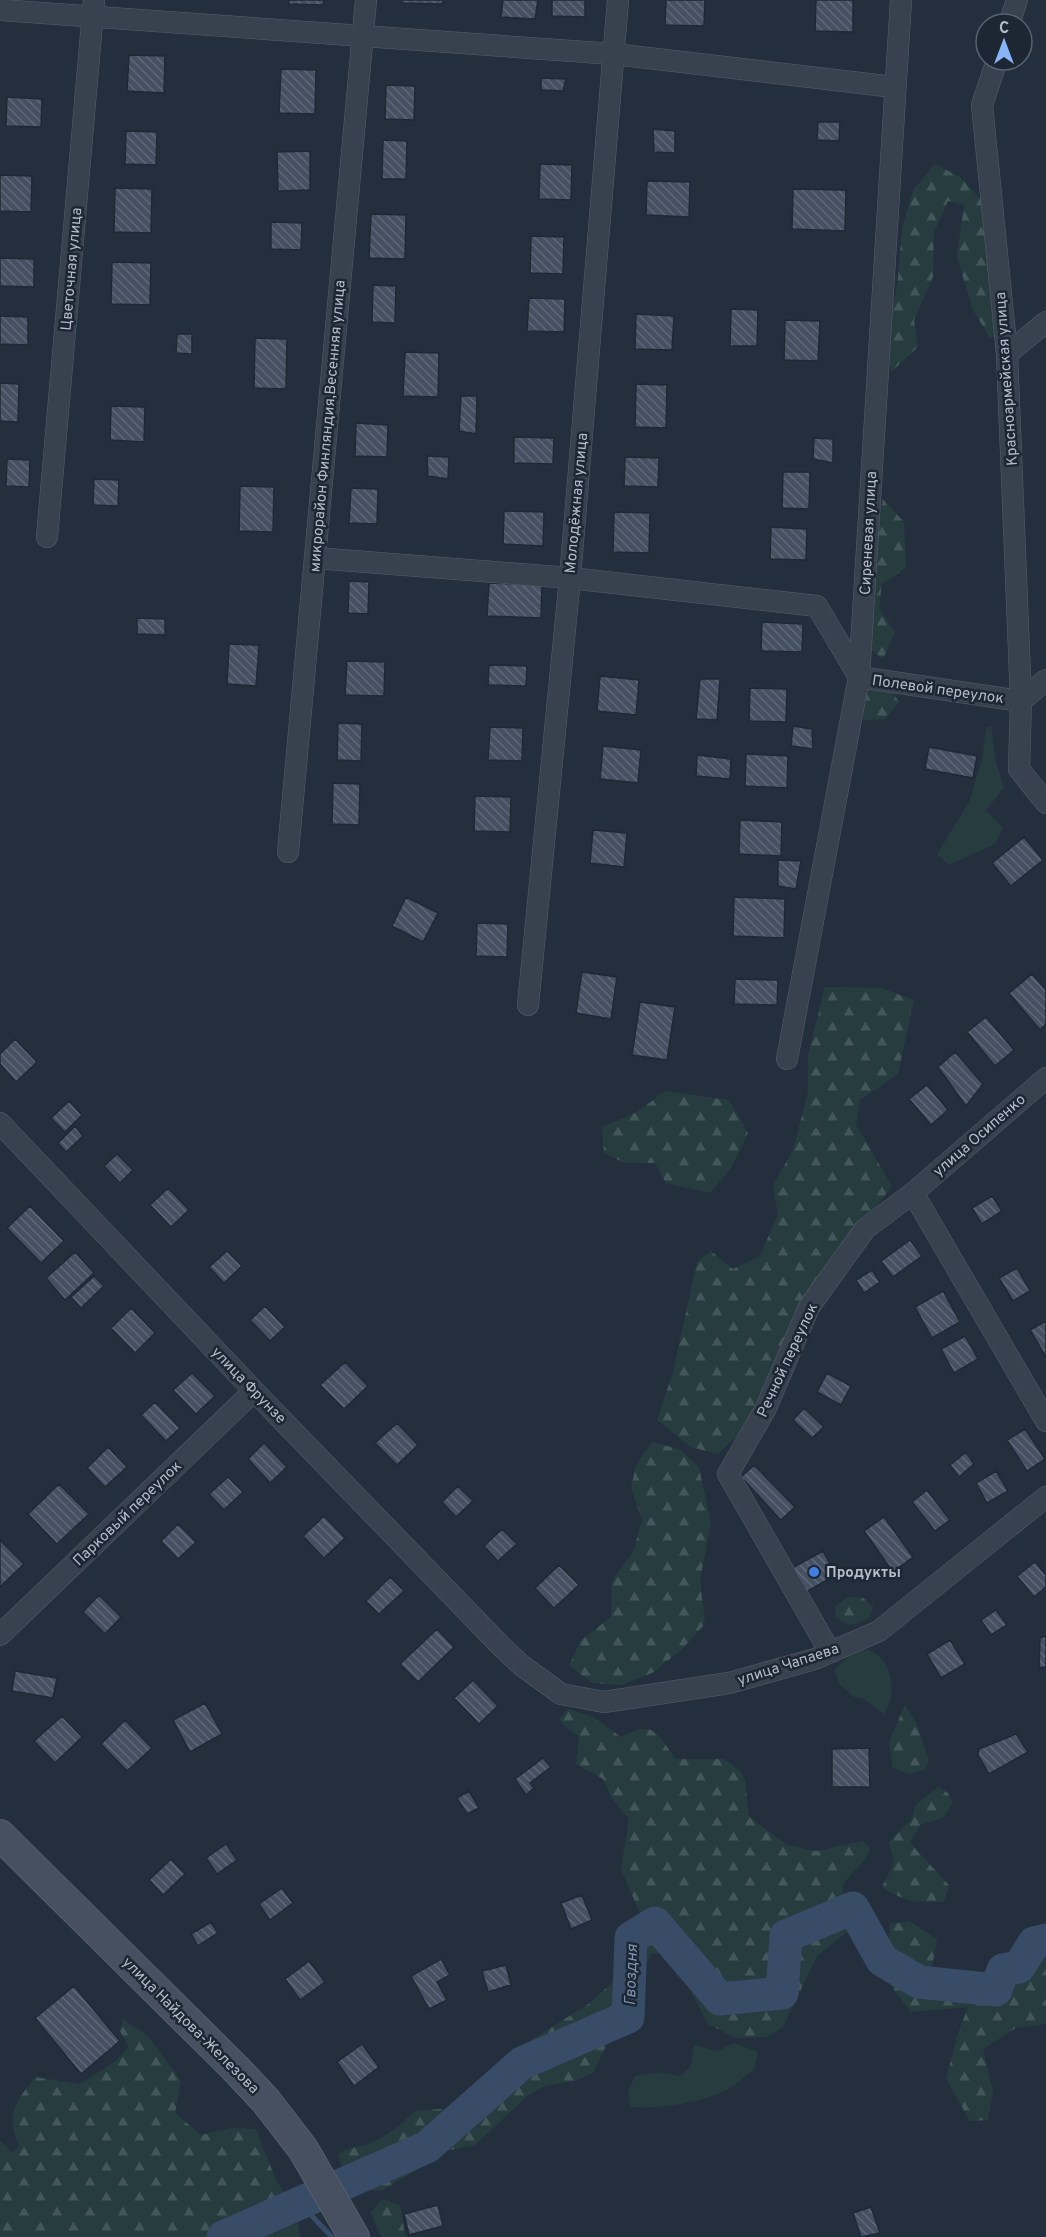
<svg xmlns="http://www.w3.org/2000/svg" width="1046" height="2237" font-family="Overpass,sans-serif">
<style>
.green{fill:#263c3f}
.forest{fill:url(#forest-firs)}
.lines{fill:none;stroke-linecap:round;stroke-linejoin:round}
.stream{stroke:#394c67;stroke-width:5}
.river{stroke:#394c67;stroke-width:33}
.building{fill:url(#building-back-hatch);stroke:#1f2835;stroke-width:1.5}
.street-casing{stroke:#565f6c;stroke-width:22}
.secondary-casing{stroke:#565f6c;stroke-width:32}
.street{stroke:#38414e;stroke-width:21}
.secondary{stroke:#465061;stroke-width:30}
.shop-dot{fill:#3f7fe0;stroke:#1d2633;stroke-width:2}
.labels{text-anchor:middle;stroke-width:5;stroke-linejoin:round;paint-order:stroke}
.street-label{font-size:15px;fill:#b4bcc9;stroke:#1d2633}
.poi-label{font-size:15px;font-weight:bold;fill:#b4bcc9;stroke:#1d2633;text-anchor:start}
.water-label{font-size:16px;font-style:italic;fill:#7c92b1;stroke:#1d2633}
</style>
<defs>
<pattern id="forest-firs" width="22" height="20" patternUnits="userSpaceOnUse" patternTransform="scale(1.5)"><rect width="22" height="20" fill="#263c3f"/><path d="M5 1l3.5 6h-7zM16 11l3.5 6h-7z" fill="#435659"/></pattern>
<pattern id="building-back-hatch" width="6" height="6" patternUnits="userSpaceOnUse" patternTransform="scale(1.5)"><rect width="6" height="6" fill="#455162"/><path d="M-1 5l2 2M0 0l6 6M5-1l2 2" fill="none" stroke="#5d6877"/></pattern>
</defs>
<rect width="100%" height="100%" fill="#242f3e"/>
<!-- green -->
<path class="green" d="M991,726L996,762L1004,788L986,810L1003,828L995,844L949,865L937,854L969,802L982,759L986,728Z
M867,1649C886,1655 894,1677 891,1696C890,1702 887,1709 884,1714L864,1699L854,1697L839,1684L835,1670L854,1652Z
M734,2043L758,2052L754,2070C744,2077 734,2087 723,2092C694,2104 660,2109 630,2107L628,2091L635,2076L660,2072L680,2076L691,2066L694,2045L718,2051Z"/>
<!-- forest -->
<path class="forest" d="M935,164L960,177L982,201L1002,333L990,338L973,310L957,257L964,205L948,201L934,232L933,277L914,320L918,347L891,372L886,335L897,288L902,229L913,190Z
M883,499L904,522L906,568L882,584L879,608L895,632L883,659L869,648L872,546Z
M865,686H889L899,702L885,719L864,720L859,708Z
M825,987L881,988L914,1000L898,1074L860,1100L856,1125L892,1186L840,1256L751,1423L718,1454L691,1447L657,1420L673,1372L697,1262L711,1251L733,1269L760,1256L778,1214L773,1185L793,1150L808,1092V1055Z
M665,1091L729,1100L748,1133L731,1168L710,1193L666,1183L655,1163H625L604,1153L602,1127L637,1112Z
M652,1442L679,1449L699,1467L711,1523L700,1580L705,1624L680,1651L652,1673L621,1685L592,1683L569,1665L581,1640L611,1617L612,1581L634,1550L642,1520L631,1488L636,1465Z
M847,1597L863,1598L873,1606L870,1617C855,1625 850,1629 836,1617L835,1607Z
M905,1705L916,1723L929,1761L924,1770L909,1774L893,1768L889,1742Z
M569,1709L593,1717L621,1737C655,1719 656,1733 676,1759H724L740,1771L745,1780L749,1817L787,1845L816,1851L863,1841L870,1848C866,1865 849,1872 842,1887L852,1923L848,1931L817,1956L783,2027L767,2037L736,2038L708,2024L671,1954L651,1953L640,1982L639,2010L606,2046L593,2073L575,2081L545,2086L527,2096L475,2145L441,2152L425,2165L381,2191L361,2189L344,2173L338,2155C345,2147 359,2147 369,2144C387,2136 401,2125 415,2111L451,2108L509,2054L590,2003L615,1980L626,1942L644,1923L621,1869L629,1819L611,1797L603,1779L576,1764L579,1736L564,1726L559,1718Z
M938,1787L948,1793L953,1803L943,1818L920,1825L910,1843L949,1885L944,1902C915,1902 907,1903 882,1887L894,1863L889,1842L911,1820L916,1805Z
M909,1921L937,1939L932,1967L958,1982L989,1984L1035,1927L1046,1930V2024L1016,2028L983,2049L993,2092L988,2120L970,2121L946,2079L957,2036L968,2007L911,2012L890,1985L887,1953L890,1924Z
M123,2019L148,2036L181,2081L175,2113L201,2135L230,2128L256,2129L276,2180L297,2214L300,2237H0V2140L12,2153L19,2146C5,2113 16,2102 35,2077L80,2084L116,2061L129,2047L120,2031Z
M382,2199L400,2205L405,2235L407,2237H381L371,2212Z"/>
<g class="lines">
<!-- stream -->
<path class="stream" d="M296,2205L310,2214L332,2237"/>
<!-- river -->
<path class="river" d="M223,2237L427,2147L522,2063L628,2017L631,1938L655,1923L720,1999L782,1993L786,1936L853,1908L882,1960L919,1982L996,1990L1003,1970L1019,1967L1034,1943L1046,1940"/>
</g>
<!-- building -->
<path class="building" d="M289,0H324L323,5L289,4Z
M402,0H443V4L402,3Z
M503,0H538L535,19L501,17Z
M552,0H585V17L552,16Z
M666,0H705L704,26L665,25Z
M816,0H853V32L815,31Z
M129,55L165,56L164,93L127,91Z
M281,69L316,70L315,114L279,113Z
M541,78L566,79L563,91L541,90Z
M386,85L415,86L414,120L385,119Z
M7,97L42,99L41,127L6,126Z
M818,122H840L839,141L817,140Z
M653,129L675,131V153L654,152Z
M126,131L157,132L156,165L125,164Z
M383,140L407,141L406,179H382Z
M310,151V190L278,191L277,152Z
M540,164L572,165L571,200L539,199Z
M0,175L32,176L31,212L0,211Z
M647,181L690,182L689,217L646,215Z
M115,188L152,189L151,233L114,232Z
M793,189L846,190L845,231L792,229Z
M371,214L406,215L405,259L369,258Z
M271,222L302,223L301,250L271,249Z
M531,236L564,237L563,274L530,273Z
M0,258L34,259V287L0,286Z
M112,262L151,263L150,305L111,304Z
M373,285L396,286L395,323L372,322Z
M529,298L565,299L564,332L527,331Z
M731,309L758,310L757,346H730Z
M636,314L674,316L672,350L635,349Z
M0,316L28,317V345L0,344Z
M785,320L820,321L818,361L784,360Z
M177,334H192V354L176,353Z
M255,338L287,339L286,389L254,388Z
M405,352L439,353L438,397L403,396Z
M0,383L19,384L18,422L0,421Z
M636,384L667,385L666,428L635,427Z
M461,396H477L476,434L459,431Z
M111,406L145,407L144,442L110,440Z
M356,423L388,425L387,457L355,456Z
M514,437L554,438L553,464L514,463Z
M814,438L833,439V463L813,459Z
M427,456L449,457L448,479L428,476Z
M625,457L659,458L658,487L624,486Z
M7,459L30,460L29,487L6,486Z
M783,472H810L809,509L782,508Z
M94,479L119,480L118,506L93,505Z
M240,486L274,487L273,532L239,531Z
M351,488L378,489L377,524L349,523Z
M504,511L544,512L543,546L503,544Z
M614,512L650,513L649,553L613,552Z
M771,527L807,529L806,560L770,559Z
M349,581L369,582L368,614L348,613Z
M489,583L542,585L541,618L487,616Z
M137,618L165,619V635L137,634Z
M762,622L803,624L802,652L761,651Z
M229,644L259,645L256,686L227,684Z
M347,661L385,662L384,696L345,695Z
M489,665L527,666L526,686L488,685Z
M600,676L639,680L636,715L597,711Z
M700,679H720L717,720L696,719Z
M750,688L787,689L786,722L749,721Z
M338,723L362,724L361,761L337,760Z
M793,726L812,729L813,749L791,746Z
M490,727L523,728L522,761L488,760Z
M603,746L641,750L638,783L600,779Z
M929,747L977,756L973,778L925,769Z
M746,754L788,756L787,788L745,786Z
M697,755L731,759L730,779L696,776Z
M333,783L360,784L359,825L332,824Z
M475,796L511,797L510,832L474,831Z
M740,820L782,822L781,856L739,854Z
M593,830L627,833L624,867L590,863Z
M1024,837L1043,860L1011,886L992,863Z
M778,860L801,861L796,889L778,886Z
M406,897L438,913L423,942L392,926Z
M734,897L785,899L784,938L733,936Z
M477,923L508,924L507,957L476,956Z
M582,972L617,977L611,1019L576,1013Z
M1032,974L1046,990V1024L1040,1030L1009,993Z
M735,979L778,980L777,1005L734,1004Z
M640,1002L675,1007L667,1060L632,1055Z
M986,1017L1014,1050L995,1066L967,1032Z
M15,1039L37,1062L16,1082L0,1064V1054Z
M955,1052L983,1084L966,1106L938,1067Z
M927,1085L948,1110L931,1125L909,1099Z
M69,1101L82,1115L65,1132L51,1118Z
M75,1126L83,1136L66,1152L58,1143Z
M117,1154L133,1170L120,1183L104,1166Z
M168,1188L189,1210L171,1227L150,1205Z
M992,1196L1002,1211L982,1224L972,1208Z
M30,1206L64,1241L41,1263L7,1228Z
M910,1240L922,1256L893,1277L881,1261Z
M227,1251L242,1266L224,1283L209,1267Z
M75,1252L94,1273L65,1300L46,1278Z
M1017,1268L1030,1291L1013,1301L999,1278Z
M872,1270L880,1282L864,1293L856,1280Z
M94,1276L104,1286L81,1308L71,1297Z
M943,1291L960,1322L932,1338L915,1307Z
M265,1306L285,1327L270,1341L250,1320Z
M131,1308L155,1333L135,1353L111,1328Z
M1046,1321V1357L1030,1330Z
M965,1336L978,1359L954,1373L941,1349Z
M345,1362L368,1386L344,1409L320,1385Z
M192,1373L215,1396L196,1414L173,1390Z
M827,1373L851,1386L841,1405L817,1392Z
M155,1402L180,1428L166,1441L141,1415Z
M804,1408L824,1427L812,1438L793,1420Z
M397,1423L418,1445L397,1465L375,1443Z
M1025,1429L1045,1459L1027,1471L1007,1440Z
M264,1443L287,1467L270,1483L248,1459Z
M108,1447L127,1467L105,1487L87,1468Z
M966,1452L974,1464L959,1477L950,1465Z
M754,1465L795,1507L781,1520L741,1477Z
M996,1471L1008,1491L987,1503L976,1483Z
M228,1477L243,1492L224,1510L209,1494Z
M59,1484L89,1514L57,1544L28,1514Z
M458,1486L473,1501L456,1517L442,1502Z
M927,1490L950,1520L935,1531L912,1502Z
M324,1516L345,1538L324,1558L303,1536Z
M884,1517L913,1557L893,1572L864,1531Z
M178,1524L196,1542L178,1559L161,1541Z
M502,1529L517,1544L498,1561L484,1546Z
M0,1540L24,1564L0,1587Z
M823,1551L836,1575L806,1592L792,1568Z
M1035,1562L1046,1575V1587L1034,1597L1017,1576Z
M559,1565L579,1585L554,1608L535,1588Z
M390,1577L404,1591L379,1614L366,1601Z
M99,1595L121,1617L105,1634L83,1612Z
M996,1610L1007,1625L991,1635L981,1620Z
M437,1629L454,1647L418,1682L400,1664Z
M1046,1636V1667L1039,1668L1040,1638Z
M950,1640L965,1664L941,1678L927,1654Z
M15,1671L57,1678L53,1698L12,1691Z
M473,1680L498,1706L479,1724L454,1698Z
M205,1703L222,1734L190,1752L173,1720Z
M62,1716L82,1737L55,1763L34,1741Z
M125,1720L152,1748L127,1771L101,1744Z
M1016,1734L1028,1752L989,1774L978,1755L979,1749Z
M869,1748L870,1787H832V1749Z
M543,1758L551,1767L530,1783L534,1788L526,1795L515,1779Z
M469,1791L479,1808L467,1814L457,1798Z
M226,1844L237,1860L217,1874L206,1858Z
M171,1859L185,1874L163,1895L149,1880Z
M282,1888L293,1903L270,1920L259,1904Z
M582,1895L592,1920L571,1929L561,1903Z
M211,1922L218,1933L198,1946L191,1934Z
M441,1959L450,1975L437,1982L447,2000L429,2009L411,1976Z
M309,1961L325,1982L300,2000L285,1979Z
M506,1965L511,1985L488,1992L482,1971Z
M74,1986L120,2041L81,2074L35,2018Z
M362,2044L379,2067L354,2086L337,2062Z
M438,2205L443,2226L409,2235L404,2214Z
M871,2207L880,2233L861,2237L853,2213Z"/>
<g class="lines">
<!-- street casing -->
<g class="street-casing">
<path id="street" d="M0,10L614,54L894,87
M1009,24L1017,0
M997,60L982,105L1007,354L1021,701
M1007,354L1046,322
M47,537L94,0
M315,558L570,578L817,606L859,677L1021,701L1019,769L1046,803
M1021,701L1046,680
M288,852L366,0
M528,1005L570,578L618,0
M787,1059L859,677L901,0
M0,1123L254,1391L500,1645L521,1665L561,1694L604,1702L729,1683L815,1659L879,1631L1046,1497
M913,1193L1046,1421
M0,1635L254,1391
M830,1652L728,1474L766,1408L809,1307L865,1229L913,1193L1046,1078"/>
</g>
<!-- secondary casing -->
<g class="secondary-casing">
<path id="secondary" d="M0,1835L235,2068L266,2101L303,2149L354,2237"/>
</g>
<!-- street -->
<use href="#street" class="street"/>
<!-- secondary -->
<use href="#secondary" class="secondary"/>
</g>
<!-- markers -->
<circle class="shop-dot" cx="814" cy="1572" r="6"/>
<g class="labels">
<!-- street labels -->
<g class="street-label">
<text transform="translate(71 269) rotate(-85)" y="5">Цветочная улица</text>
<text transform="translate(1006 379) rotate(-94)" y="5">Красноармейская улица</text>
<text transform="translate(327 426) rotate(-85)" y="5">микрорайон Финляндия,Весенняя улица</text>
<text transform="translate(576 503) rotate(-85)" y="5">Молодёжная улица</text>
<text transform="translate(868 533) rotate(-87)" y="5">Сиреневая улица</text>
<text transform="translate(938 689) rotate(8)" y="5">Полевой переулок</text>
<text transform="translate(979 1135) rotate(-41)" y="5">улица Осипенко</text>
<text transform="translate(787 1360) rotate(-65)" y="5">Речной переулок</text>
<text transform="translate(249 1385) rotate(46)" y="5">улица Фрунзе</text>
<text transform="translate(127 1513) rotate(-44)" y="5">Парковый переулок</text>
<text transform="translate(788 1664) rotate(-18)" y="5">улица Чапаева</text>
<text transform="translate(191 2025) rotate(45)" y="5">улица Найдова-Железова</text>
</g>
<!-- poi labels -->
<g class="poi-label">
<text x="826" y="1577">Продукты</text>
</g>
<!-- water labels -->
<g class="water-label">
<text transform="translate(630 1975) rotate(-88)" y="6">Гвоздня</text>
</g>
</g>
<!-- north arrow -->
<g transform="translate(1004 42)"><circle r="28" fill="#1d2633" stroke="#59626f" stroke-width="1.5"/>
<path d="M0-4.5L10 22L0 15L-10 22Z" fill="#8ab4f8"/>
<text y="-9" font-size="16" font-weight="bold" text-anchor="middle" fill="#b4bcc9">С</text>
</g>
</svg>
